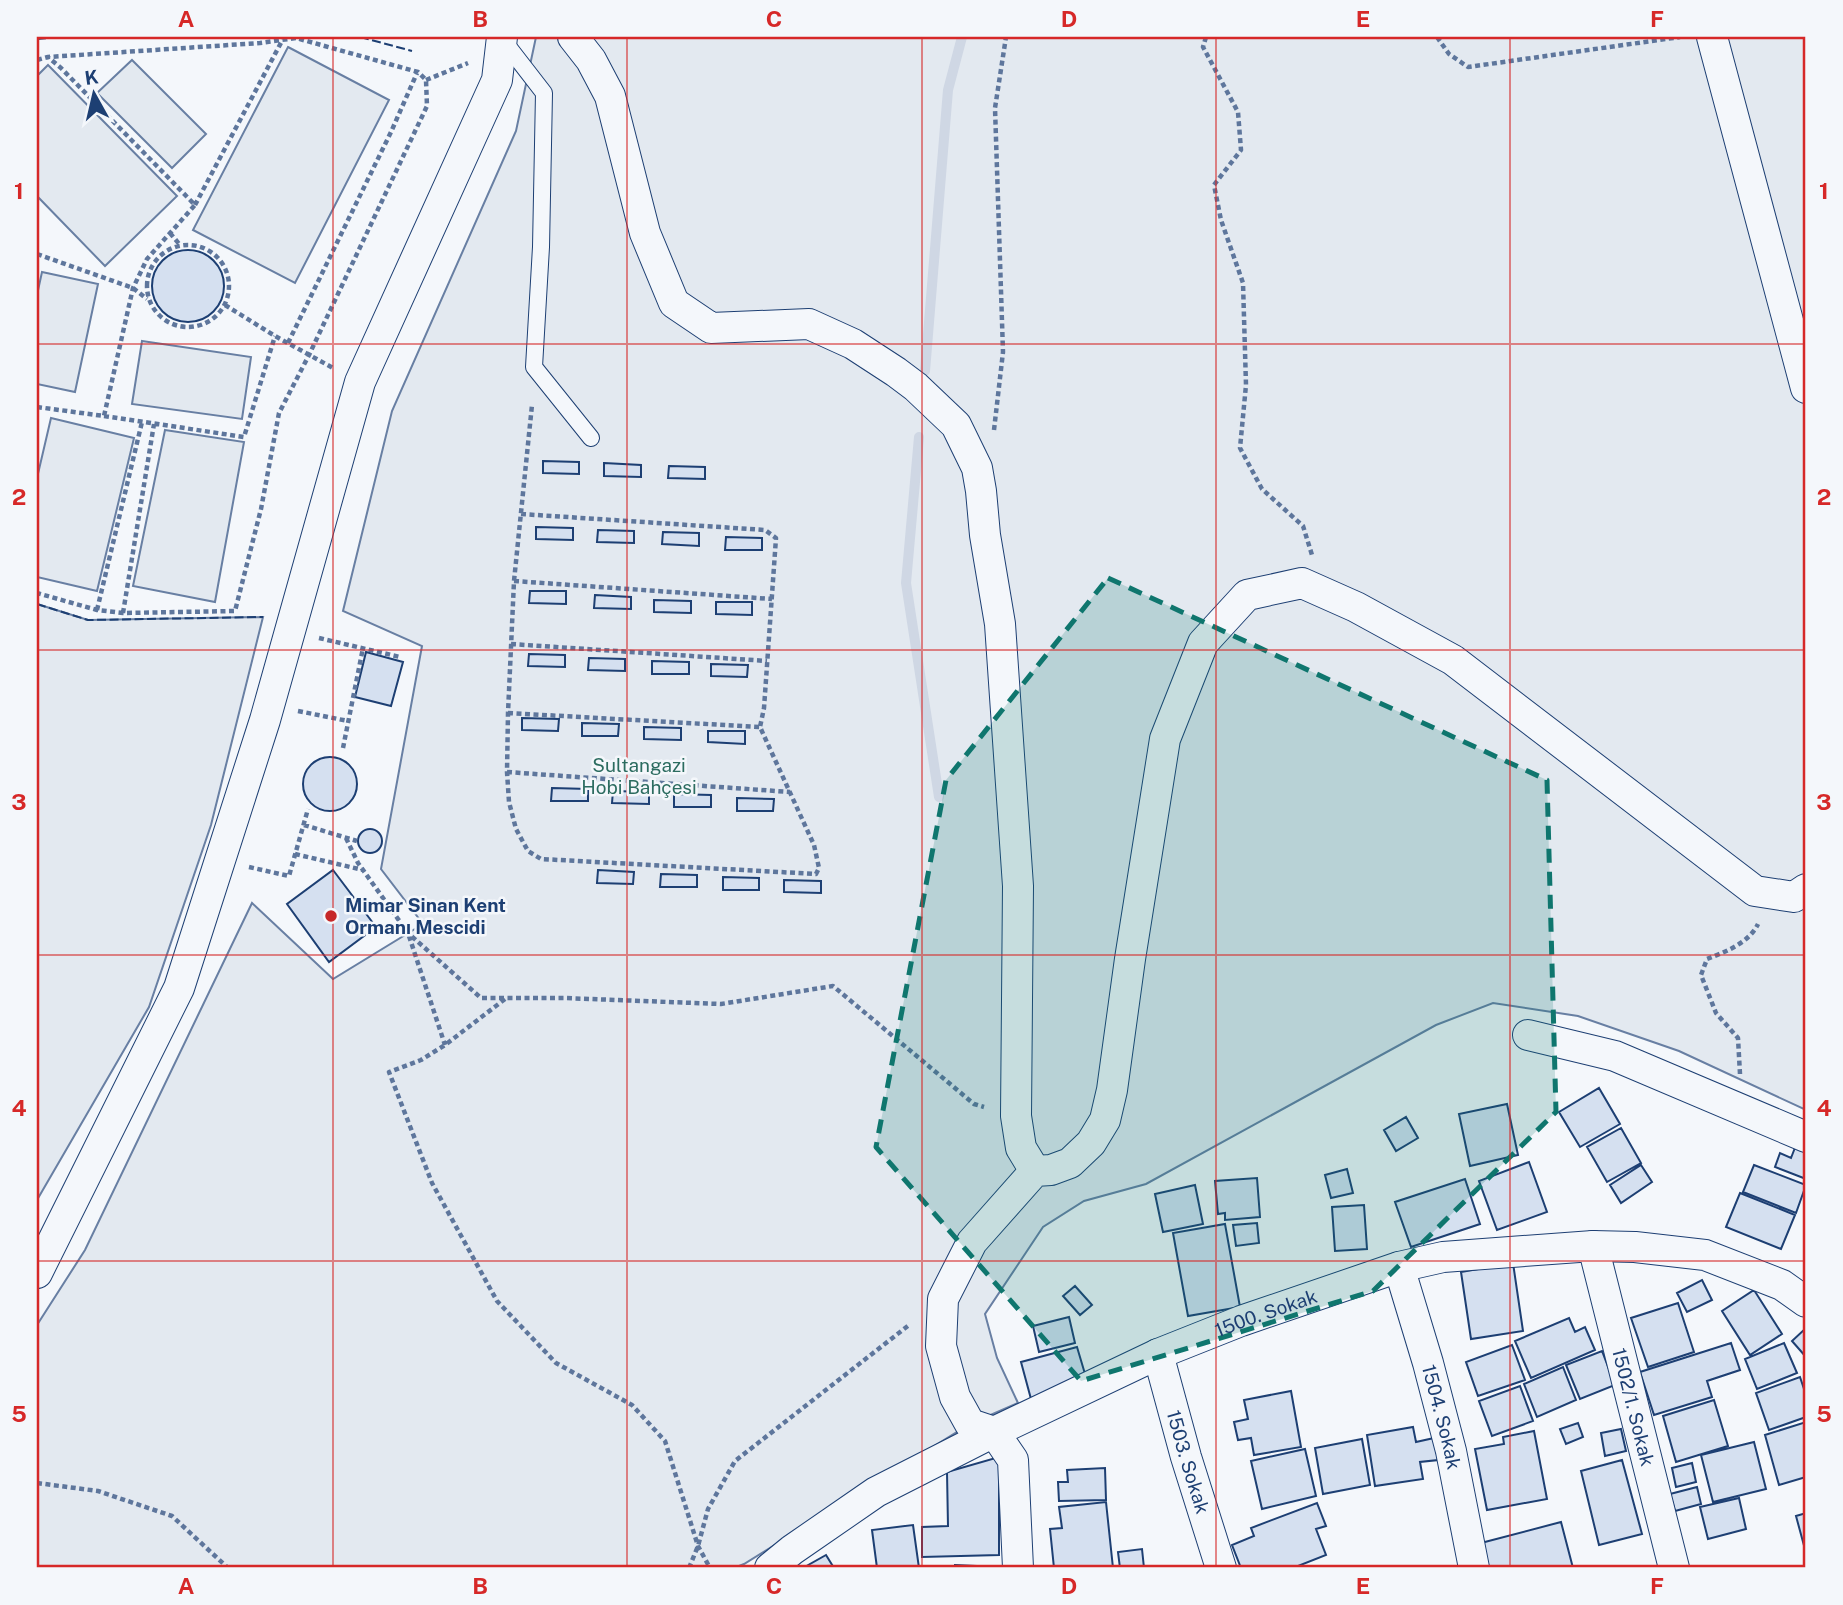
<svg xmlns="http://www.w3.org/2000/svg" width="1843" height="1605" font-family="'Public Sans',sans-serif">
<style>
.green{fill:#e3e9f0;stroke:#687fa3;stroke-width:2}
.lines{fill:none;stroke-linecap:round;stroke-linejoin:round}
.stream{stroke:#cfd7e4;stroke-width:10}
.building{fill:#d5e0f0;stroke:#1d3f73;stroke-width:2}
.service-casing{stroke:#1d3f73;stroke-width:18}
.minor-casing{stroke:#1d3f73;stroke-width:32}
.path{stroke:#5e769c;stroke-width:4.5;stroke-dasharray:5 3.5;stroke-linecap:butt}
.service{stroke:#f4f7fb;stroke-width:16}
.minor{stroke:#f4f7fb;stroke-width:30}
.fence{stroke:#1d3f73;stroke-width:2;stroke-dasharray:9 3.5;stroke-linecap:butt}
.marked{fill:#0f766e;fill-opacity:0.2;stroke:#0f766e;stroke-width:5;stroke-dasharray:14 9;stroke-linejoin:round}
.grid{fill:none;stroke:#d62828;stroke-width:2;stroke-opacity:0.55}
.poi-dot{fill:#c62828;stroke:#f4f7fb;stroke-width:2.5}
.labels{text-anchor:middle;stroke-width:5;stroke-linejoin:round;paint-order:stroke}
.park-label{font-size:19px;fill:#2c6c60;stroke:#f4f7fb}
.poi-label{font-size:19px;font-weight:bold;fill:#1d3f73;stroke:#f4f7fb;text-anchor:start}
.street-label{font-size:19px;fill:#1d3f73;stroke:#f4f7fb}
.neatline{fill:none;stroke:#d62828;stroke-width:2.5}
.grid-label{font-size:23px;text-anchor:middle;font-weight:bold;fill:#d62828}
</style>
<rect width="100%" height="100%" fill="#f4f7fb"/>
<!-- green -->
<path class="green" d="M536,37H1806V1110L1679,1051L1578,1016L1493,1003L1436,1025L1146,1184L1084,1201L1043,1227L985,1314L997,1358L1018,1403L970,1424L744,1564L734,1568H37V1325L85,1250L252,903L333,979L423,924L381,869L422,646L343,611L392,411L516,131Z
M288,47L389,100L295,283L193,230Z
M132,60L206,134L172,168L97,93Z
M48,65L177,196L105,266L37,196V76Z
M42,272L98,284L75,392L37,384V295Z
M142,341L251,357L242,419L132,404Z
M51,418L134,438L97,591L37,577V478Z
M165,430L244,442L215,602L133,586Z
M37,604L88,620L263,617L211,825L149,1007L37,1200Z"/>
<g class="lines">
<!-- stream -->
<path class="stream" d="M925,371L948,90L962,37
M919,437L906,583L939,797"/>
</g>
<!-- building -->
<path class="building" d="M152 286a36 36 0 1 1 72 0a36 36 0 1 1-72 0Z
M543,461L579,462V474L543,473Z
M604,463L641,465V477L604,476Z
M669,466L705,467V479L668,478Z
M536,527L573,528V540L536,539Z
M598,530L634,531V543L597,542Z
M663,532L699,533V546L662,544Z
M726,537L762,538V550H725Z
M530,591H566V604L529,603Z
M595,595L631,597V609L594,608Z
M654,600L691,601V613L654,612Z
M716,602H752V615L716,614Z
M366,652L403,662L391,706L355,697Z
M529,654L565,655V667L528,666Z
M589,658L625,659V671L588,670Z
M652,661L689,662V674H652Z
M711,664L748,665L747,677L711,676Z
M522,718L559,719L558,731L522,730Z
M582,723L619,724L618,736H582Z
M644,727L681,728V740L644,739Z
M708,731H745V744L708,742Z
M303 784a27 27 0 1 1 54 0a27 27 0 1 1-54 0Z
M552,788L588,789V801H551Z
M613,791L649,792V804L612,803Z
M674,794L711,795V807H674Z
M737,798L774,799L773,811H737Z
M358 841a12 12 0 1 1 24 0a12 12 0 1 1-24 0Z
M333,870L376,927L329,962L287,904Z
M598,870L634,872L633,884L597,883Z
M661,874L697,875V887H660Z
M723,877L759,878V890H723Z
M784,880L821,881V893L784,892Z
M1599,1088L1620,1124L1580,1147L1559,1112Z
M1507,1104L1518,1155L1470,1166L1459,1114Z
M1406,1117L1418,1138L1396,1151L1384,1130Z
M1621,1128L1641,1163L1607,1182L1587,1147Z
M1798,1140L1806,1143V1179L1775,1167L1780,1153L1791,1158Z
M1529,1162L1547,1212L1497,1230L1479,1181Z
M1641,1165L1652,1182L1621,1203L1610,1185Z
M1754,1165L1806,1185L1796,1213L1743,1192Z
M1347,1169L1353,1193L1331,1198L1325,1175Z
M1257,1178L1260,1217L1225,1220V1213L1218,1214L1215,1181Z
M1465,1179L1480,1224L1411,1247L1395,1202Z
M1195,1185L1203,1224L1163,1232L1155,1194Z
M1740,1193L1795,1215L1781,1249L1726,1227Z
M1364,1205L1367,1249L1335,1251L1332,1207Z
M1257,1223L1259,1243L1236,1246L1233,1225Z
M1225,1224L1240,1307L1188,1316L1173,1233Z
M1513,1263L1523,1331L1471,1339L1461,1272Z
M1702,1280L1712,1300L1687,1312L1677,1293Z
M1075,1286L1092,1305L1080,1315L1063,1296Z
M1754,1290L1782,1334L1750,1355L1722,1311Z
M1678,1303L1694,1352L1648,1367L1631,1318Z
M1069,1317L1075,1343L1039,1352L1033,1326Z
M1569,1318L1575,1332L1585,1327L1595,1350L1531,1378L1515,1341Z
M1806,1328V1357L1792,1341Z
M1731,1343L1740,1370L1707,1381L1712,1397L1654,1415L1640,1372Z
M1784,1343L1797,1373L1757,1389L1745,1359Z
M1512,1345L1525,1380L1478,1396L1466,1362Z
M1077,1347L1088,1384L1031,1399L1021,1362Z
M1602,1351L1615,1385L1580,1399L1566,1365Z
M1563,1367L1576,1400L1537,1417L1524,1384Z
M1800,1377L1806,1395V1417L1769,1430L1756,1393Z
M1520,1386L1533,1421L1492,1436L1479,1401Z
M1291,1391L1301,1447L1254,1455L1251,1438L1238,1440L1234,1422L1248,1419L1244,1400Z
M1714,1400L1728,1446L1676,1462L1663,1416Z
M1806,1422V1477L1779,1485L1765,1435Z
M1578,1423L1583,1437L1566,1444L1560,1429Z
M1413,1427L1416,1442L1434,1438L1438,1460L1420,1462L1423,1479L1375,1486L1367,1435Z
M1621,1429L1626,1451L1605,1456L1601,1433Z
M1534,1431L1547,1499L1487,1510L1475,1449L1504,1444L1503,1437Z
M1362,1439L1370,1485L1323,1494L1315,1448Z
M1754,1442L1766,1489L1713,1502L1701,1455Z
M1305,1449L1316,1496L1262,1509L1251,1461Z
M999,1457V1555L922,1557V1527L948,1526L947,1472Z
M1622,1460L1642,1534L1599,1545L1581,1471Z
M1692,1463L1696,1482L1676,1487L1672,1468Z
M1105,1468L1106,1500L1059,1501L1058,1482H1068L1067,1470Z
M1697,1487L1701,1504L1675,1511L1670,1494Z
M1739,1498L1746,1529L1708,1539L1700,1507Z
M1106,1502L1113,1568H1054L1050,1529L1062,1528L1059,1507Z
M1317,1503L1326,1526L1316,1529L1326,1555L1293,1568H1241L1232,1545L1254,1536L1251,1528Z
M1806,1513V1553L1796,1516Z
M1561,1522L1573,1568H1488L1481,1543Z
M913,1525L919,1568H877L872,1530Z
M1142,1549L1144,1568H1120L1118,1552Z
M826,1555L834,1568H803Z
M955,1565L998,1567V1568H955Z"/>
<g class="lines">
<!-- service casing -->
<g class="service-casing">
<path id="service" d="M503,40L544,93L541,247L534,367L591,438"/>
</g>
<!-- minor casing -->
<g class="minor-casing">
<g id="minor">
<path d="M573,37L591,60L610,96L645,233L674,303L711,328L809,324L853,344L896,372L916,387L956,425L977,468L981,491L985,535L1000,624L1018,886L1016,1116L1021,1148L1035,1171"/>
<path d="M1712,37L1806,388"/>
<path d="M1528,1035L1615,1056L1806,1137"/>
<path id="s1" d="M1593,1246L1674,1568"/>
<path id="s2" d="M1399,1267L1428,1363L1451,1451L1474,1568"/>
<path d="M37,1273L179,988L265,720L360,382L497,80L502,37"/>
<path id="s3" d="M1158,1354L1186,1457L1221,1568"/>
<path id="s4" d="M770,1568L792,1550L876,1492L994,1432L1158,1354L1241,1321L1399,1267L1443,1257L1593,1246L1635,1247L1705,1255L1782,1285L1806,1302"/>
<path d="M1018,1568L1013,1460L994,1432L970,1424L955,1397L941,1346L943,1299L972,1242L1035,1171L1051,1170L1070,1163L1091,1143L1105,1120L1112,1090L1130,959L1165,739L1203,643L1247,595L1302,583L1356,607L1453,660L1755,891L1794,897L1806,889"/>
</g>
</g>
<!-- path -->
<path class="path" d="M1206,37L1203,47L1238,112L1241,150L1214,185L1221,220L1243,283L1246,385L1240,448L1262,489L1303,526L1312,555
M1437,37L1449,54L1468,67L1680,37
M37,60L48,57L260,43L296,38L418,72L426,80L427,106L309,355L279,413L261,509L235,611L123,613L97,610L37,593
M426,80L468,63
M195,205L283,39
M170,233L180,245
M147 286a41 41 0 1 1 82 0a41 41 0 1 1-82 0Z
M37,254L133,288L147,299
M225,305L275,336L333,368
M288,343L391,132L417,73
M37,407L104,416L133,288L147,259L195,205L61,68L49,58
M104,416L244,437L275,336
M994,430L1003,352L995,108L1006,37
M521,514L765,530L776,538L764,708L760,727L814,845L819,868L816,874L541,859L528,851L516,829L509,802L507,772L508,713L514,581L532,405
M514,581L772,599
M97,610L142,422
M123,613L154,424
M319,638L400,657
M511,644L767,661
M298,711L348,721
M508,713L760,727
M343,748L363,648
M507,772L790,792
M304,825L357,841
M346,838L358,863L408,933L481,998H564L721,1004L833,986L974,1104L984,1107
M295,854L363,870
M249,867L289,876L308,809
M409,936L445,1045
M505,999L445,1045L421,1060L389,1072L432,1183L497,1301L556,1363L632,1405L665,1441L698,1546L710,1568
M1740,1074L1738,1038L1716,1013L1701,975L1707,959C1725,952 1749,943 1758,924
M37,1483L98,1491L172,1516L228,1568
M689,1568L698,1546L708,1509L735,1461L909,1325"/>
<!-- service -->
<use href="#service" class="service"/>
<!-- minor -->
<use href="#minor" class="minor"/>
<!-- fence -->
<path class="fence" d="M360,37L412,51
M37,39L59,37
M37,604L88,620L263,617"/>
</g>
<!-- marked area -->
<path class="marked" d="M1108,578L1547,780L1556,1112L1373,1291L1081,1381L876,1147L946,780Z"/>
<!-- grid -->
<path class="grid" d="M333,37V1568M627,37V1568M922,37V1568M1216,37V1568M1510,37V1568M37,344H1806M37,650H1806M37,955H1806M37,1261H1806"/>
<!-- markers -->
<circle class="poi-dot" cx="331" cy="916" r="7"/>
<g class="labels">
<!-- park labels -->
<g class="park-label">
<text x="639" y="772">Sultangazi<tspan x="639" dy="22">Hobi Bahçesi</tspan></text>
</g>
<!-- poi labels -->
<g class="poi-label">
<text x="345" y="912">Mimar Sinan Kent<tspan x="345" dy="22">Ormanı Mescidi</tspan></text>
</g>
<!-- street labels -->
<g class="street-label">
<text dy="7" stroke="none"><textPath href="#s4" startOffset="560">1500. Sokak</textPath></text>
<text dy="7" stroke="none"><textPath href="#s1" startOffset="166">1502/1. Sokak</textPath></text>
<text dy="7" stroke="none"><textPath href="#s2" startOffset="156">1504. Sokak</textPath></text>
<text dy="7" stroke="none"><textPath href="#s3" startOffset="112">1503. Sokak</textPath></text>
</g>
</g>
<!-- border -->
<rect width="1843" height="1605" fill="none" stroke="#f4f7fb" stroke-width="77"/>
<!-- north arrow -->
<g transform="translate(94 94) rotate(352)" stroke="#f4f7fb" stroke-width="5" paint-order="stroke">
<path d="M0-5L12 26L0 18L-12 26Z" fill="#1d3f73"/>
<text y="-10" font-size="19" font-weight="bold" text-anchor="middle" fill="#1d3f73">K</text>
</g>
<rect x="38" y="38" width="1766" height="1528" class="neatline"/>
<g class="grid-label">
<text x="186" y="27">A</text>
<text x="480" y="27">B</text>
<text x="774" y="27">C</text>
<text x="1069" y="27">D</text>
<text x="1363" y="27">E</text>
<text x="1657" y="27">F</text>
<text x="19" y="199">1</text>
<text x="1824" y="199">1</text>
<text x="19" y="505">2</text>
<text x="1824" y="505">2</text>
<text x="19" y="810">3</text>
<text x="1824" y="810">3</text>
<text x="19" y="1116">4</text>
<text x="1824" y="1116">4</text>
<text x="19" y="1422">5</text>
<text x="1824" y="1422">5</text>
<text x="186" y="1594">A</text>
<text x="480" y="1594">B</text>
<text x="774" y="1594">C</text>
<text x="1069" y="1594">D</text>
<text x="1363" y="1594">E</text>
<text x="1657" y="1594">F</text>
</g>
</svg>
